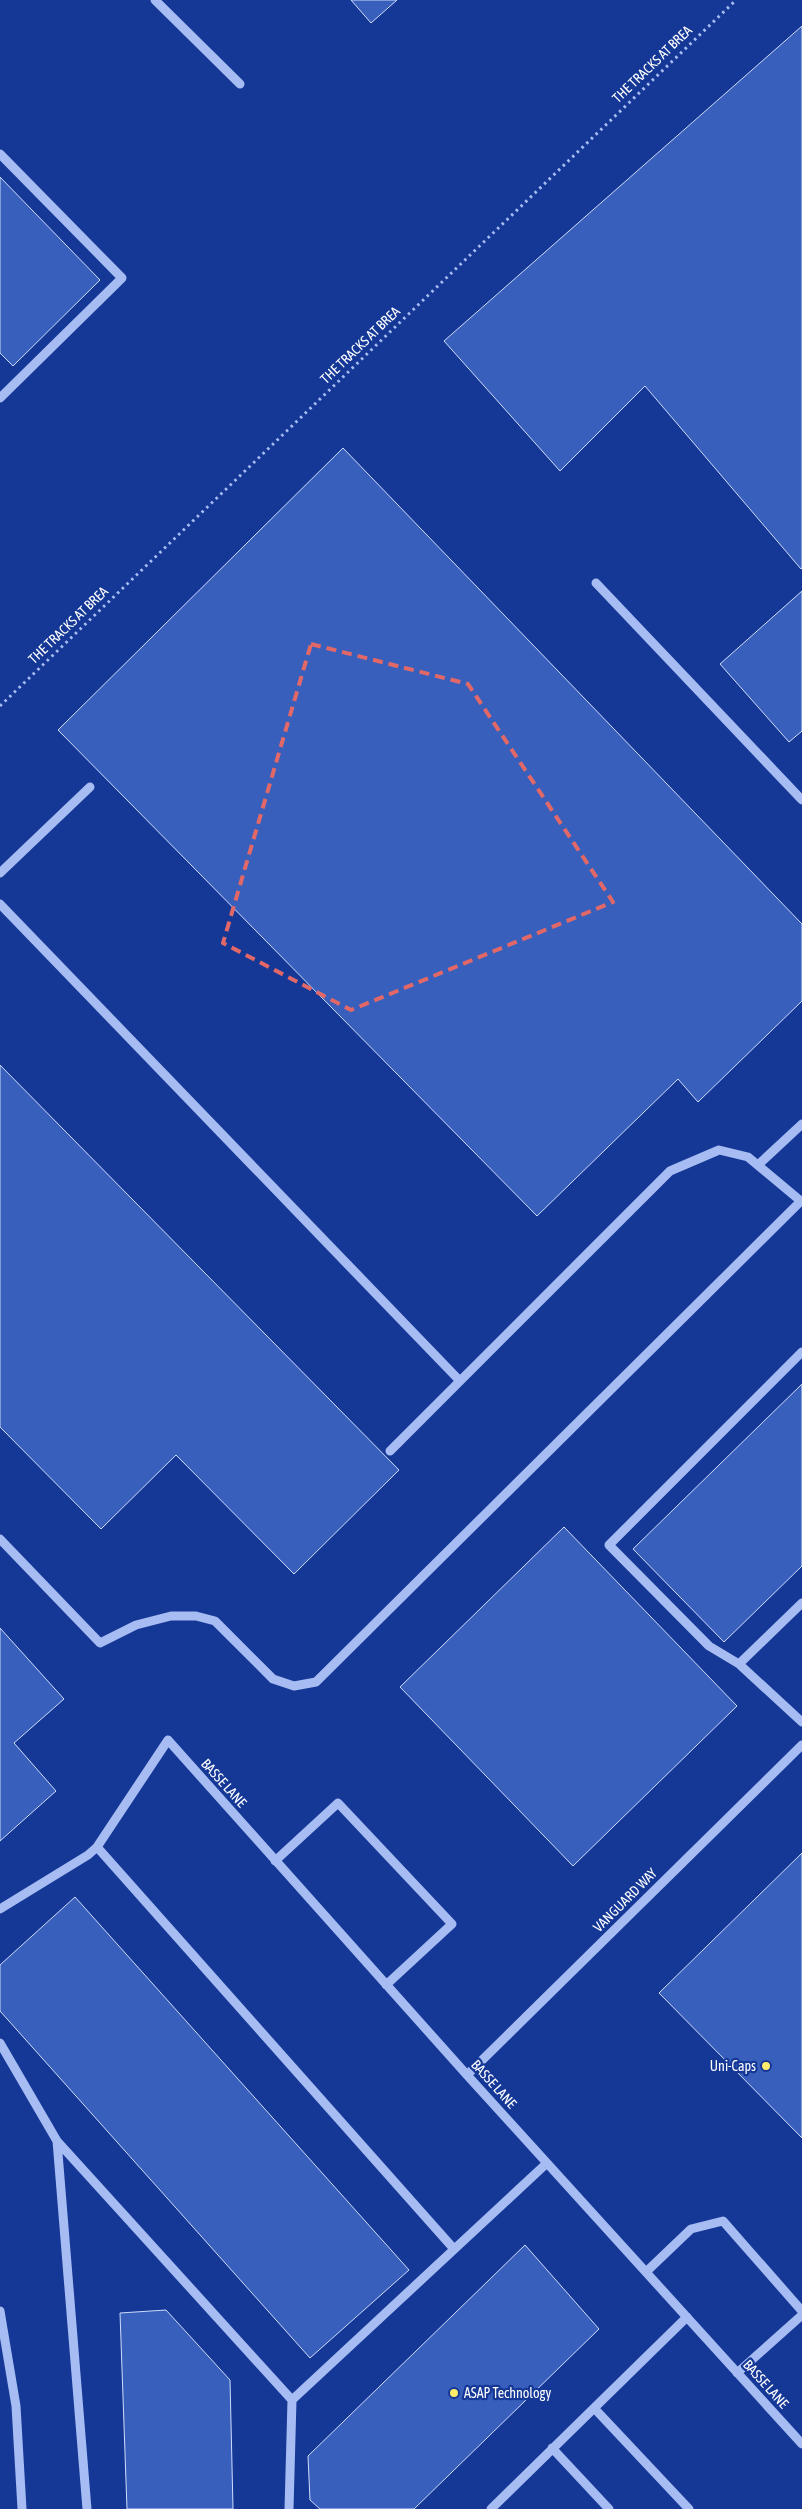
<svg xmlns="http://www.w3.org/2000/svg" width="802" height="2509" font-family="'Asap Condensed',sans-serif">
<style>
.building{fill:#395fbc;stroke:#cedcfc}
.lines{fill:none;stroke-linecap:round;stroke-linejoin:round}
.path{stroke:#a7bcf2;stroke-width:3;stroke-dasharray:2.5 4;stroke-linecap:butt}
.minor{stroke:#a7bcf2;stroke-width:9}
.marked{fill:none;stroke:#e26868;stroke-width:4;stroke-dasharray:10 6;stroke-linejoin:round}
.poi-dot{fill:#ffec68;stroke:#153897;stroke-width:2}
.labels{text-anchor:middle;stroke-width:4.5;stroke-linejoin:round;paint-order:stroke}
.street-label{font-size:14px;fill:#fff;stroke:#153897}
.poi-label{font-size:14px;fill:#fff;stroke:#153897;text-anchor:end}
</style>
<rect width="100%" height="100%" fill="#153897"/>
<!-- building -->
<path class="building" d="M351,0H397L371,23Z
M802,26V568L801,569L645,386L560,471L444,341Z
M0,177L100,280L13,366L0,353Z
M343,448L802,924V1001L698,1102L678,1079L537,1216L58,730Z
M802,591V731L789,742L720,664Z
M0,1065L399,1470L294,1574L176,1455L101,1529L0,1427Z
M802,1384V1566L724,1642L633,1549Z
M564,1527L737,1706L573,1866L400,1687Z
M0,1628L64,1699L14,1743L56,1791L0,1841Z
M802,1853V2138L659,1993Z
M75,1897L409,2270L310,2358L0,2011V1965Z
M525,2245L599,2329L414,2509H320L310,2500L308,2456Z
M166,2310L230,2380L233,2509H127L120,2313Z"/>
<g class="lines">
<!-- path -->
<path class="path" d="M0,706L736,0"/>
<!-- minor -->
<path class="minor" d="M155,0L240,84
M0,154L122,278L0,398
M596,583L802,800
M0,873L90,787
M0,904L460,1381
M758,1165L802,1124
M802,1352L609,1545L709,1646L739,1664L802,1722
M390,1451L670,1171L719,1150L748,1157L802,1202
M0,1539L100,1643L136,1625L171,1616H196L215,1621L273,1679L294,1686L316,1682L801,1201
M739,1664L802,1603
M97,1847L454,2249
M275,1861L338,1803L452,1924L386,1985
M0,1909L88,1855L97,1847L168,1740L467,2075L802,2444
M0,2043L57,2141L87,2509
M467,2075L802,1745
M57,2141L292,2400L289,2509
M646,2272L691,2229L723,2221L802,2311
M0,2311L16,2406L22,2509
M737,2373L802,2315
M292,2400L547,2163
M594,2408L689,2509
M552,2448L609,2509
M491,2509L687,2317"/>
</g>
<!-- marked area -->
<path class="marked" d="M311,644L468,684L613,902L351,1010L223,943Z"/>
<!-- markers -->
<g class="poi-dot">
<circle cx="766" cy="2066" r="5"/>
<circle cx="454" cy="2393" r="5"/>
</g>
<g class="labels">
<!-- street labels -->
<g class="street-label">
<text transform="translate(652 64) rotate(-44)" y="5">THE TRACKS AT BREA</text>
<text transform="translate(360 345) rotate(-44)" y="5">THE TRACKS AT BREA</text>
<text transform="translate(68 625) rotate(-44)" y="5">THE TRACKS AT BREA</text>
<text transform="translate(224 1783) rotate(48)" y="5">BASSE LANE</text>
<text transform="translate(625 1900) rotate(-45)" y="5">VANGUARD WAY</text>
<text transform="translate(494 2084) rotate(48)" y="5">BASSE LANE</text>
<text transform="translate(766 2384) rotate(48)" y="5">BASSE LANE</text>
</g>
<!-- poi labels -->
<g class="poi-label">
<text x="756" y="2071">Uni-Caps</text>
<text x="464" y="2398" text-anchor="start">ASAP Technology</text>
</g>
</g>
</svg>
